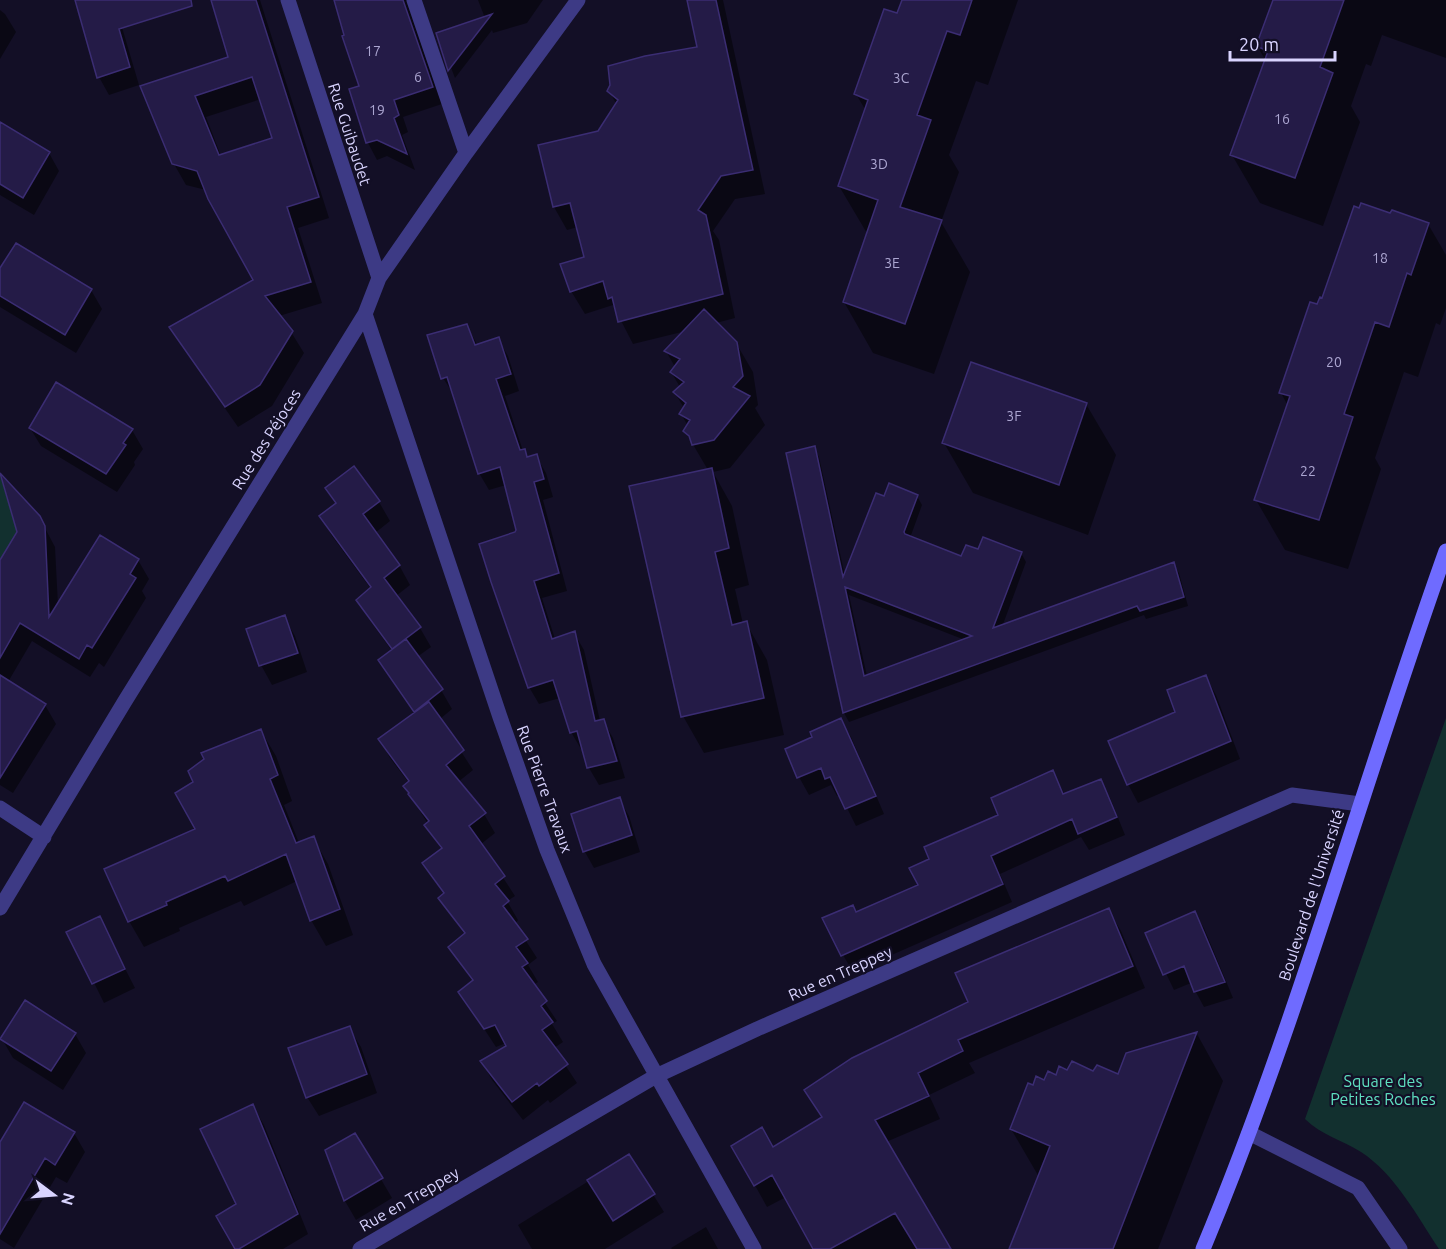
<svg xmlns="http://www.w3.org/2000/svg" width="1446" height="1249" font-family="Ubuntu,sans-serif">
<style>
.green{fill:#12302f}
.shadow{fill:#0007;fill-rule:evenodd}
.building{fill:#241b47;stroke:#3b2d73;stroke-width:1.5;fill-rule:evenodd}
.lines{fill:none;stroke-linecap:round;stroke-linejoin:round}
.street{stroke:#3d3a85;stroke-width:15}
.secondary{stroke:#6f6bff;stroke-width:15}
.labels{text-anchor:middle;stroke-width:4.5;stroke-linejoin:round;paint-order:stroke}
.number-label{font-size:14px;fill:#aca6d1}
.street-label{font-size:16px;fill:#d9d4ff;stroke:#130f26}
.park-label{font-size:16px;fill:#5fe0c0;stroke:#130f26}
</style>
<rect width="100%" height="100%" fill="#130f26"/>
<!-- green -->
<path class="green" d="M0,475L17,532L0,560Z
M1446,718V1249H1439C1417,1216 1395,1174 1361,1152C1342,1140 1321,1135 1305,1119Z"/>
<!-- shadow -->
<path class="shadow" d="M76,0H114L139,85L109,95L99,77Z
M212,0H260L329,218L298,228L322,303L279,316L291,332L304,353L272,406L238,427L183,348L171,328L255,281L206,190L186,185L174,164L142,87L229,58ZM261,99L274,139L221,156L206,117Z
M335,0H406L442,104L403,117L408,132L402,135L415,170L387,156L377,160L368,143L351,90L361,87Z
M478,0H543L527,23L493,33L492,30L455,78L438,34L485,18Z
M687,0H723L765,194L735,199L713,231L719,240L735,318L716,323L736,343L753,372L758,405L755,408L765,425L730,468L713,472L732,506L749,585L735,589L743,624L746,623L767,660L784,735L704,753L683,716L708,470L685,431L688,426L681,414L684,408L675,393L680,387L671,372L675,367L666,351L686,331L633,344L613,305L585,314L571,291L586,258L578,227L567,230L554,207L617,105L609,91L699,48L689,2Z
M903,0H1018L988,85L976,81L949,155L959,172L941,222L970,272L934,374L873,353L844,302L868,235L839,186L866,111L856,94L898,15Z
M1274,0H1446V58L1382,35L1371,66L1366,64L1351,106L1360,122L1323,226L1260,203L1232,155L1266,61L1257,46Z
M0,10L5,14L16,32L0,59Z
M0,123L49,153L59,171L34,215L0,195Z
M1428,224L1446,255V308L1440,325L1436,323L1418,377L1404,372L1375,458L1381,469L1348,569L1285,550L1256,500L1288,406L1281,393L1318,306Z
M16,245L91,290L102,309L76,353L0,307V272Z
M467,326L478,346L498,339L508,356L519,391L505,396L523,451L528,458L536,456L546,473L553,497L543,500L567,591L542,598L555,639L574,633L584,650L600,721H603L613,738L625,778L599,785L589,768L583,749H581L571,732L560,698L539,704L529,687L516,533L506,485L489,490L479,473L454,395L443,378Z
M1086,404L1116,455L1088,535L973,493L944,443Z
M30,428L132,430L143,449L134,462L135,465L117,492L41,446Z
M814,448L819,457L845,576L885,498L917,496L922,505L910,538L962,558L979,551L1021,553L1026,562L1002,627L1173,563L1179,573L1188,606L1146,619L1144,615L849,722L844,713ZM849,595L965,640L867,676Z
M354,468L379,502L390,521L375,533L399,565L410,585L396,596L420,628L431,647L417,657L441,690L452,709L440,719L473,770L458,782L484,814L495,833L481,844L515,896L507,901L518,920L515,924L537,958L528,965L538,982L533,985L557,1021L552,1024L563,1042L554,1048L577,1083L550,1103L548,1100L523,1120L492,1080L482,1062L507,1047L506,1043L496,1047L460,992L473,982L450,947L465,935L440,898L444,895L424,863L442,850L426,825L428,824L410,795L409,783L390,758L380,739L415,714L380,661L392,651L369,619L358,600L371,589L332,536L321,517L336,505L327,489Z
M39,517L55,547L58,605L138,560L149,579L142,591L146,598L104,667L99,663L90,677L32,641L8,682L45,705L56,724L13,793L0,785V563Z
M284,617L295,636L307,672L272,685L261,665Z
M1206,677L1216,695L1240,759L1138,803L1128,784L1177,713Z
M840,720L851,737L884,814L856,826L840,794L837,796L831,785L809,795L799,777L814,737Z
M261,731L276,756L292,801L284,805L299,843L313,838L328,864L353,935L326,946L311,920L297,881L244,906L241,901L179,928L180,931L144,947L129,921L197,829L195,782Z
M1053,772L1065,795L1100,780L1110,798L1125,835L1089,850L1081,837L1000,874L1012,902L853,972L843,955L856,914L920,886L931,860L1000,815Z
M619,799L629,816L640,852L594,868L585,852L572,815Z
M1108,909L1121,931L1145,988L969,1063L975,1073L929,1095L940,1119L886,1142L949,1249H816L786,1197L767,1207L733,1146L772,1149L823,1118L806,1090L969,1003Z
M1194,913L1204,928L1233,998L1204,1007L1191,983L1174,990L1147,934Z
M99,918L135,988L104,1003L69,932Z
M349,1028L361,1047L377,1093L319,1116L307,1097Z
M75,1034L86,1053L63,1090L13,1058L2,1039Z
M1197,1034L1223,1081L1158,1249H1011L1039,1177L1011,1129L1034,1087L1068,1071L1119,1076L1127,1054Z
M253,1106L264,1125L308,1234L283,1249H237L238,1205Z
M74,1133L85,1152L67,1183L56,1177L14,1248L0,1239V1145Z
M355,1135L392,1198L356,1220L345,1201L327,1151Z
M629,1156L664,1212L605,1249H532L518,1225Z
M706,1227L718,1249H672L671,1248Z"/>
<!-- building -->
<path class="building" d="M75,0H191L192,6L119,29L130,67L97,78Z
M211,0H256L319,197L287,207L311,282L265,296L293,331L260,385L225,407L169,327L253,280L208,199L197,171L172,164L140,86L228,57ZM252,77L272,138L219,155L195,96Z
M334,0H403L433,87L394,100L399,115L394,118L407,154L377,140L366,143L349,89L359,86L342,36L344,35Z
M687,0H716L753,170L721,176L698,210L706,215L723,294L618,322L612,297L608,299L603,281L570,292L560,264L584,257L570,203L553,207L538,145L598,131L618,100L607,91L610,85L608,66L645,56L697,47Z
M902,0H972L960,35L947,31L917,115L931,120L900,207L942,220L905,324L843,302L878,200L838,186L868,100L854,94L884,9L897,13Z
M1273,0H1344L1320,67L1333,73L1295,178L1230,155L1268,51L1256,46Z
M492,14L448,71L436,33Z
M0,122L50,152L23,198L0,184Z
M1361,203L1390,213L1392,210L1429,223L1411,275L1407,273L1389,327L1375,322L1344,414L1353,417L1319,520L1254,500L1290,396L1279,393L1310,302L1317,304L1320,297L1322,298L1354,206L1359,208Z
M16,243L92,289L65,335L0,296V268Z
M704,309L737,342L743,376L733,387L750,396L714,440L692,445L689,436L683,431L690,420L679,414L686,403L673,392L684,382L670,372L680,359L664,351Z
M467,324L475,345L499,337L511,374L496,379L520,450L525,449L527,457L537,454L544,479L534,482L559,573L534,581L552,639L575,631L595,721L604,719L617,761L587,768L577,731L570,733L553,680L528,688L491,582L479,544L515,532L516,530L500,467L478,474L447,377L441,379L427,335Z
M971,362L1087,403L1059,485L942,443Z
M56,382L133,429L123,443L126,445L106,474L29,428Z
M815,446L843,577L876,493L884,496L889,483L918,495L904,532L905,534L961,556L966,545L978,549L983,537L1022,552L993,628L1174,562L1184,597L1140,611L1137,606L843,713L786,453ZM845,587L972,636L864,676Z
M354,466L380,501L363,514L400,565L384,578L421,627L392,649L356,600L371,587L319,516L336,503L325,488Z
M712,468L729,548L715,552L732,625L747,621L764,698L681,717L629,486Z
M0,473L40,516L45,526L49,617L100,535L139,559L130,574L136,578L92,648L87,645L79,659L20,623L0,658V560L17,532Z
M285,615L298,653L259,666L246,629Z
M406,639L443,689L414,712L378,660Z
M0,675L46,704L0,778Z
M1206,675L1231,741L1127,785L1108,741L1175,712L1167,690Z
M429,702L464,750L446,765L486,813L469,826L505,876L495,884L509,901L503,906L528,939L516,947L528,963L522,967L547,1001L541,1006L553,1022L542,1030L568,1064L539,1086L537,1083L512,1102L480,1061L506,1046L495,1025L484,1029L458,992L473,980L448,947L465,933L438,898L444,893L422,863L442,848L424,825L429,821L408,794L409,793L403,786L409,781L378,739Z
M841,718L876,796L845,809L830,777L825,779L821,768L797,778L785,749L812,737L810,732Z
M261,729L278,775L270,779L296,843L314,836L340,909L310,921L286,854L228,881L225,876L166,902L167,905L128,922L104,869L195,829L175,793L193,782L188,771L204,759L201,753Z
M1053,770L1063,794L1101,779L1117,817L1078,834L1072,819L991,856L1003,884L841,956L822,918L853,905L856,912L918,885L909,868L929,859L924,847L998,815L991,798Z
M620,797L632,835L583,852L571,814Z
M1109,908L1133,966L958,1040L963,1051L918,1073L929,1096L875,1120L951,1249H917L895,1213L830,1249H813L772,1175L754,1186L731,1146L762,1127L773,1147L822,1117L804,1090L852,1058L968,1002L955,973Z
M1195,911L1225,982L1194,992L1184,966L1163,975L1145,933Z
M100,916L125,969L92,984L66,932Z
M25,1000L76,1033L51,1071L0,1039Z
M350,1026L367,1074L306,1098L288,1048Z
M1197,1032L1113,1249H1009L1050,1146L1010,1129L1028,1083L1033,1085L1036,1076L1044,1080L1048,1071L1056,1075L1059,1066L1067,1070L1072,1061L1093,1071L1097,1065L1118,1074L1126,1053Z
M24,1102L75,1132L55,1165L45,1158L0,1234V1142Z
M253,1104L298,1214L239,1249H235L216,1216L236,1204L200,1129Z
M355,1133L383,1178L344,1201L325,1150Z
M629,1154L655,1194L613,1221L587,1180Z"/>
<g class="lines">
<!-- street -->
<path class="street" d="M288,0L379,278
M414,0L466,153
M365,314L500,717L547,850L594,964L754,1249
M0,808L44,837
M0,908L125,701L365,314L379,278L466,153L578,0
M1249,1133L1358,1188L1400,1249
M360,1249L656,1076L757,1029L1292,795L1360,804"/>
<!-- secondary -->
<path class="secondary" d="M1203,1249C1298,1021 1363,783 1446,551"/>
</g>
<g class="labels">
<!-- number labels -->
<g class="number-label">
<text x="373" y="56">17</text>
<text x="418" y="82">6</text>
<text x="901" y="83">3C</text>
<text x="377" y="115">19</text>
<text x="1282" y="124">16</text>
<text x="879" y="169">3D</text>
<text x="1380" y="263">18</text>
<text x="892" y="268">3E</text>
<text x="1334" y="367">20</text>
<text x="1014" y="421">3F</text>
<text x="1308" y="476">22</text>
</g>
<!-- street labels -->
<g class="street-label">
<text transform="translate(350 134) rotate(72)" y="6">Rue Guibaudet</text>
<text transform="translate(266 439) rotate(-58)" y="6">Rue des Péjoces</text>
<text transform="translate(545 789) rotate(70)" y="6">Rue Pierre Travaux</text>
<text transform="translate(1311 895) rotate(-72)" y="6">Boulevard de l'Université</text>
<text transform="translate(840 973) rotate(-24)" y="6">Rue en Treppey</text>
<text transform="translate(409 1199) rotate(-30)" y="6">Rue en Treppey</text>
</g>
<!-- park labels -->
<g class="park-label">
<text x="1383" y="1087">Square des<tspan x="1383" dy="18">Petites Roches</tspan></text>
</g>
</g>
<!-- north arrow -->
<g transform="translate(54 1195) rotate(106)" stroke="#130f26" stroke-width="4.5" paint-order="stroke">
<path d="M0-4.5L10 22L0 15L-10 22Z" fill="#d9d4ff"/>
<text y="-9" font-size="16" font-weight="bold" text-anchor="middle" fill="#d9d4ff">N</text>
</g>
<!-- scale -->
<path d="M1230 51v9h105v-9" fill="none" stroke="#d9d4ff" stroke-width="3"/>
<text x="1239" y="51" font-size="18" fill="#d9d4ff" stroke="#130f26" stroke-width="4.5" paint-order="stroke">20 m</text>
</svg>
